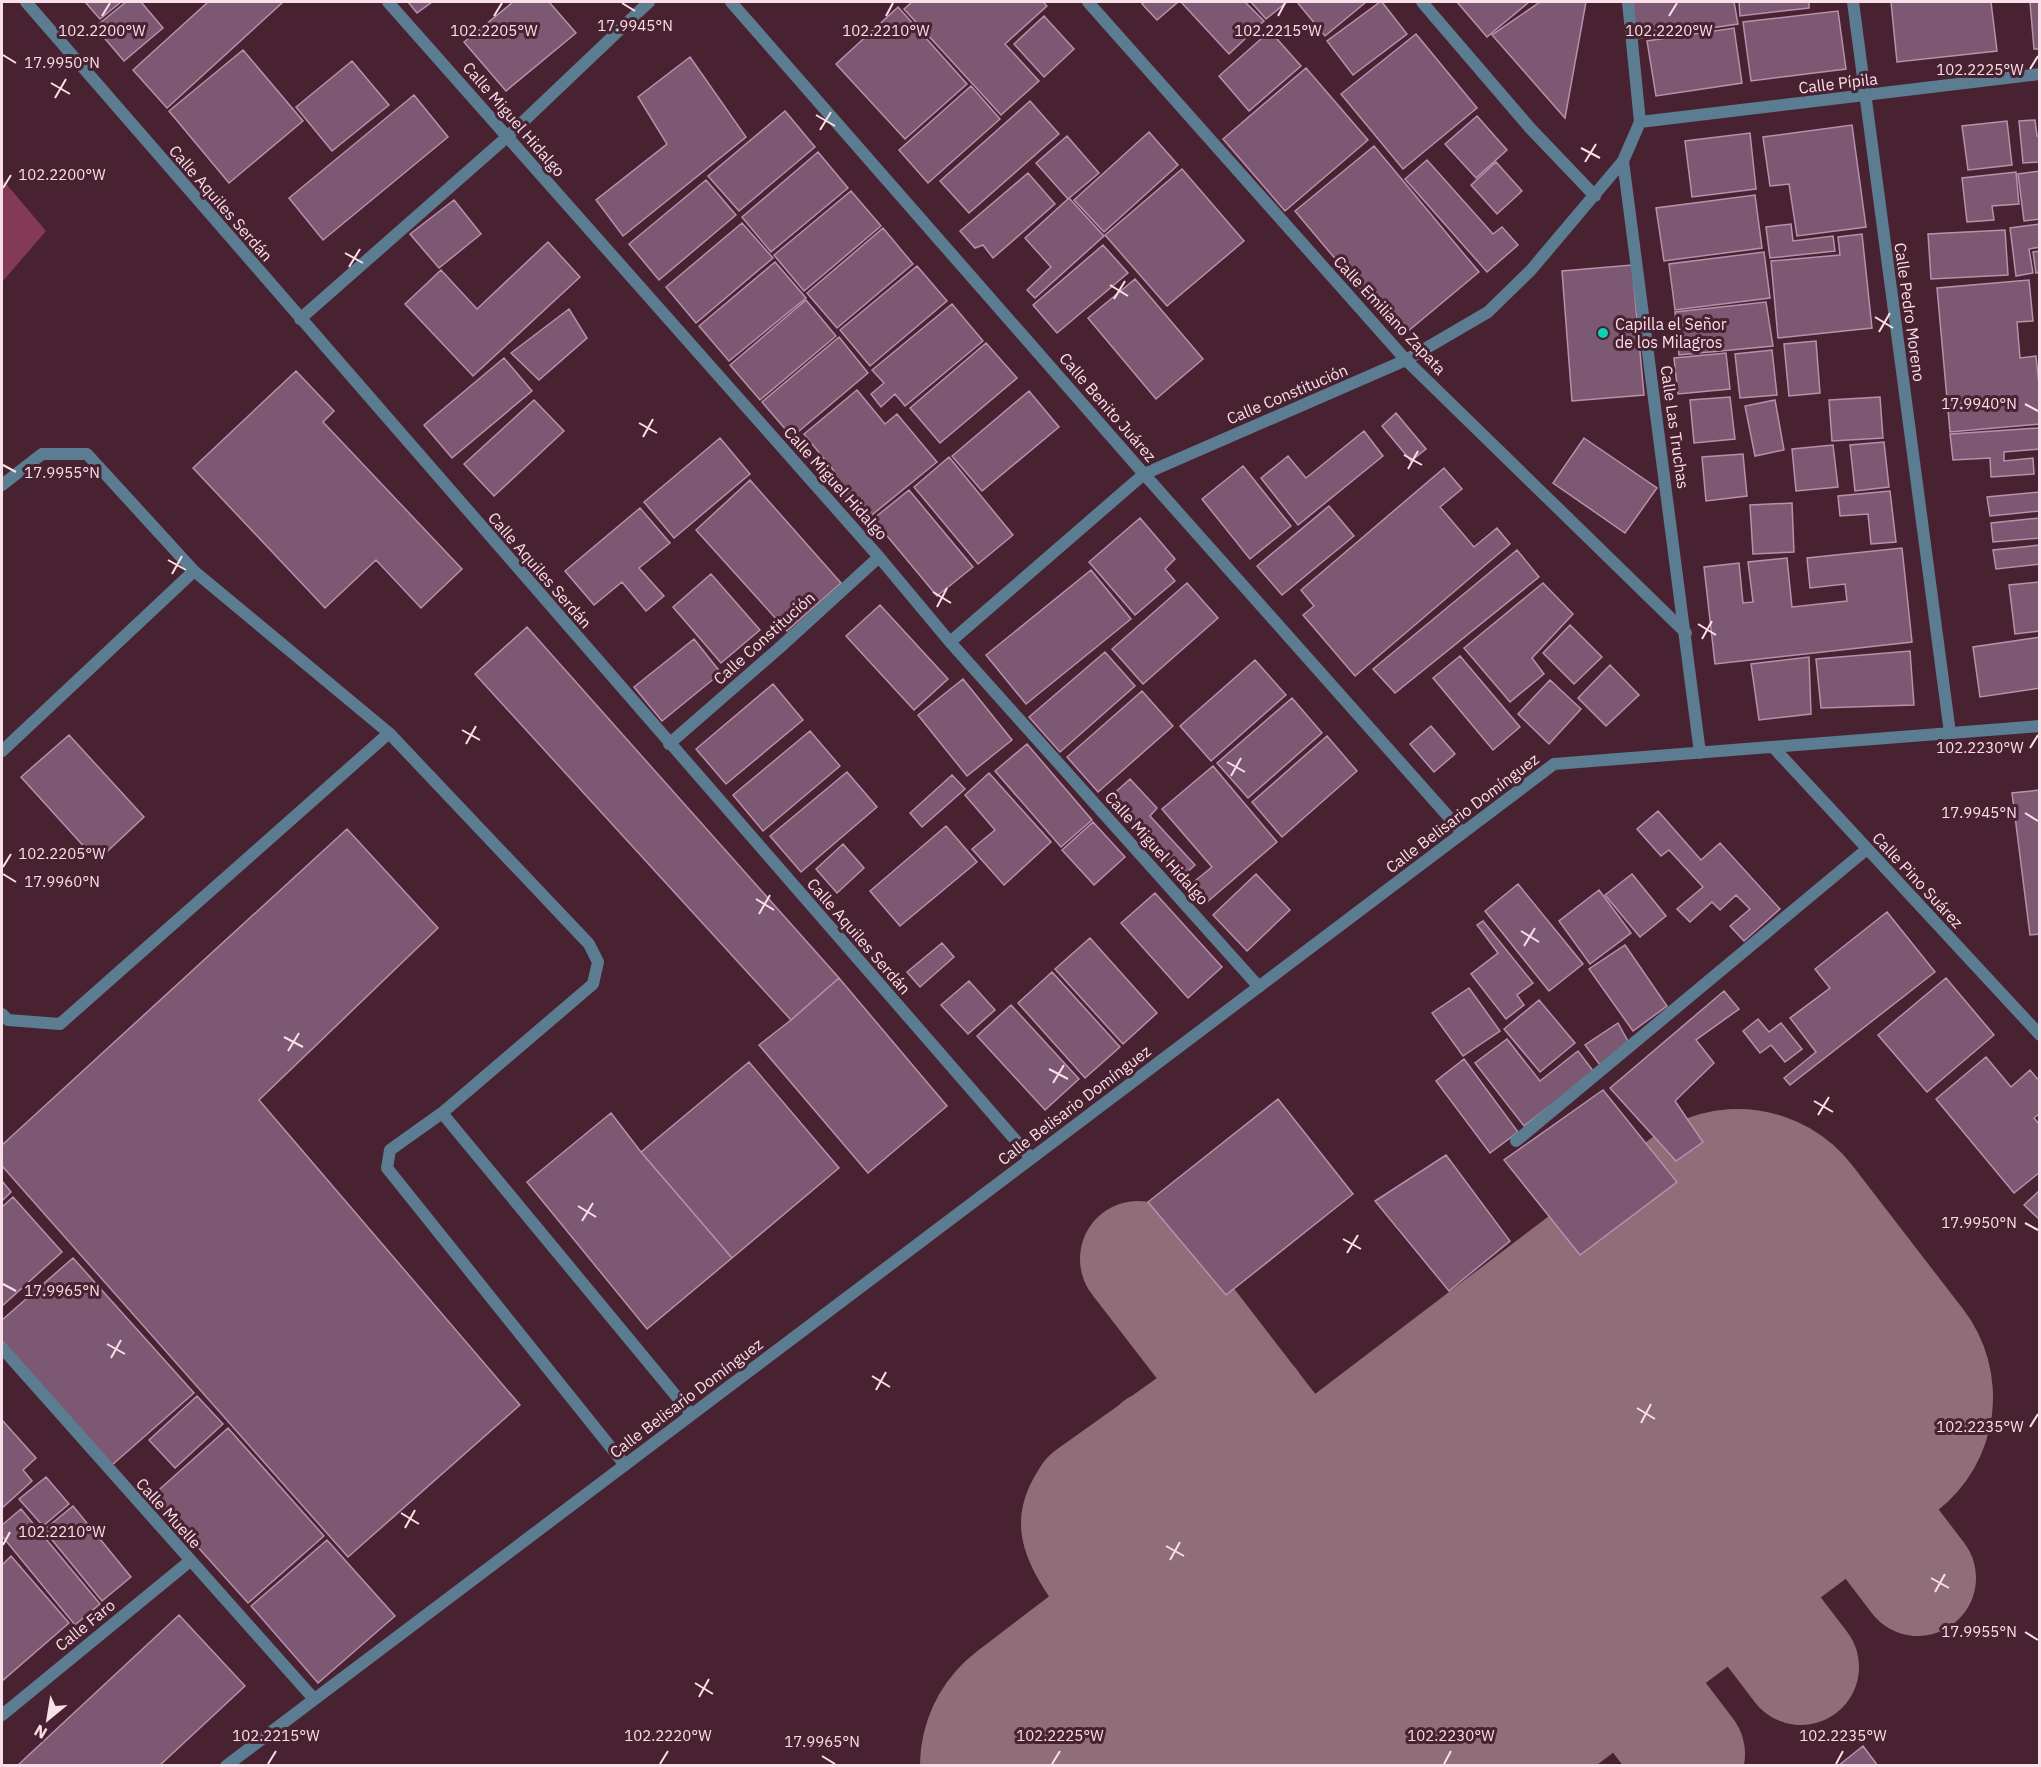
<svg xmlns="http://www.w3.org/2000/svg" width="2041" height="1767" font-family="'IBM Plex Sans',sans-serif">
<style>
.green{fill:#843957}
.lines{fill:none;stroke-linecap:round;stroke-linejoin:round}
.taxiway{stroke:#8f6e7a;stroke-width:116}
.runway{stroke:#8f6e7a;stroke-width:288}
.building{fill:#7d5873;stroke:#b890ac;stroke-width:1.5}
.service{stroke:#5b7c91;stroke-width:12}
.minor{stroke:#5b7c91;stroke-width:12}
.ticks{fill:none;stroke:#f9dfe7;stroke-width:2}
.poi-dot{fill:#07d5b6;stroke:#492231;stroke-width:2}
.labels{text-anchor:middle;stroke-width:6;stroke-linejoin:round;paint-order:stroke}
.street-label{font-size:16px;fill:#f9dfe7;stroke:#492231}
.poi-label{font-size:16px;fill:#f9dfe7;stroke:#492231;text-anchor:start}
.ticks-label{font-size:15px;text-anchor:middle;fill:#f9dfe7;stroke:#492231;stroke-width:6;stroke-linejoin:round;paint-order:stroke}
</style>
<rect width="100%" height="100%" fill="#492231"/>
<!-- green -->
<path class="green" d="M2,179L46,231L2,282Z"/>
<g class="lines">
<!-- taxiway -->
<path class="taxiway" d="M1138,1259L1357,1543C1379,1581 1382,1614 1361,1653
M1674,1407C1700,1395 1742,1386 1768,1401C1782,1408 1793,1419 1805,1430L1918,1578
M1159,1447L1153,1466L1158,1482L1193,1529
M1558,1497C1612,1465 1643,1477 1687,1518L1801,1667
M1112,1587C1103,1572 1078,1540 1079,1523C1079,1514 1085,1505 1090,1497L1212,1410L1228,1403L1251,1405
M1431,1595C1480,1563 1529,1559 1572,1603L1687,1754"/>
<!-- runway -->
<path class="runway" d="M1064,1766L1738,1253L1849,1397L1572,1603L1358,1766"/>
</g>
<!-- building -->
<path class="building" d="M85,2H121L100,19Z
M126,2H141L163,28L124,61L95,27Z
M208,2H283L167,108L133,70Z
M408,2H432L417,13Z
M513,2H549L576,33L506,91L464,42Z
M912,2H1043L1047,6L1005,44L1039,81L1001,115L904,9Z
M1145,2H1178L1157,20L1142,4Z
M1181,2H1245L1264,21L1229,54Z
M1251,2H1287L1266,19Z
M1297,2H1366L1325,36Z
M1380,2H1382L1407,34L1353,75L1327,41Z
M1457,2H1529L1487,37Z
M1540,2H1586L1565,118L1492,35Z
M1631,2H1734L1738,24L1636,39Z
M1739,2H1809V8L1740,16Z
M1891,2H1991L1997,51L1897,62Z
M2030,2H2040V49H2034Z
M898,7L967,84L905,139L836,64Z
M1838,11L1846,69L1751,81L1743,22Z
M1044,16L1074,49L1044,77L1014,44Z
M1734,28L1742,83L1656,96L1647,41Z
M1270,31L1301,66L1249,111L1219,76Z
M1416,34L1477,108L1403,169L1341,94Z
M243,50L303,121L229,183L169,111Z
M690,57L746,137L623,236L596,200L667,144L638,97Z
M352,61L389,105L332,151L296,107Z
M1306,68L1368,140L1285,211L1223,139Z
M971,86L1000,119L928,183L899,150Z
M414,95L448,137L323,240L289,198Z
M1030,101L1059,134L969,213L940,181Z
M785,111L815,147L739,211L708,176Z
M1477,116L1507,150L1476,178L1445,144Z
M2035,120L2037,136H2040V162L2023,163L2019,121Z
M2007,121L2012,165L1968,170L1962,126Z
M1852,125L1866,227L1797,236L1789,184L1770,186L1763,137Z
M1149,132L1178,165L1104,232L1074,200Z
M1750,133L1756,189L1692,197L1685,141Z
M1067,136L1099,173L1068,199L1036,163Z
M1374,146L1479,272L1401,337L1295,211Z
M818,152L848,188L771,252L742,217Z
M1427,160L1493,234L1502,227L1518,245L1487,272L1405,179Z
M1496,162L1522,191L1497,214L1471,185Z
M1182,169L1244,241L1167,306L1105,235Z
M2040,171V219L2024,221L2018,174Z
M2016,172L2019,204L1992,206L1994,220L1967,222L1962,178Z
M1028,173L1055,204L993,258L983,245L975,248L960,231Z
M706,180L736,215L659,280L629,244Z
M851,191L881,226L804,291L774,255Z
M1755,195L1762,248L1664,261L1656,208Z
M1069,198L1104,236L1035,298L1027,290L1051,267L1025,238Z
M454,200L481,234L439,268L410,234Z
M742,223L773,258L696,323L666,287Z
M1791,224L1793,241L1833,236L1835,251L1770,258L1766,227Z
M2040,224V247L2029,249L2033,273L2016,276L2010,228Z
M883,228L913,264L837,328L807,293Z
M2005,230L2008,275L1931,279L1928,234Z
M1862,234L1872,328L1778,338L1771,261L1840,255L1838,237Z
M548,242L580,277L473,376L405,304L441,270L477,309Z
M1103,245L1128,273L1057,333L1033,305Z
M2040,251V272L2036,273L2033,252Z
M1764,252L1770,298L1675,310L1669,264Z
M775,262L806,298L729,361L699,326Z
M1632,265L1644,395L1572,401L1562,271Z
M917,266L947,301L870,366L840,330Z
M1135,279L1203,359L1156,399L1088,318Z
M2029,280L2033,321L2017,322L2020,358L2036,356L2040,395V424L1950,432L1937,288Z
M806,300L836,336L760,400L730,365Z
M1766,302L1773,346L1679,355L1675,312Z
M952,304L983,341L905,406L895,394L881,407L871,394L884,383L872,370Z
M569,309L587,338L539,380L511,353Z
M839,337L868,373L792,437L762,402Z
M1816,341L1820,393L1789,396L1784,344Z
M986,343L1017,378L940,443L910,408Z
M1772,350L1777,395L1740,398L1735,354Z
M1726,353L1730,389L1678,394L1674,358Z
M504,358L532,391L452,458L424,425Z
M296,371L334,411L323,422L462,569L421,608L376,560L325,608L193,468Z
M857,390L885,424L897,414L937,462L862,523L824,479L834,471L804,434Z
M1029,391L1059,427L982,491L952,456Z
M1730,397L1735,439L1694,443L1690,400Z
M1880,397L1883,438L1832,441L1829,400Z
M534,400L564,431L494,496L464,464Z
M1775,400L1784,450L1755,456L1745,406Z
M1396,413L1426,449L1411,461L1382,426Z
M2039,428L2040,449L2004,452V461L2033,458L2034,474L1991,477L1990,458L1953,460L1950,434Z
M1364,431L1383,456L1298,525L1261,478L1288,456L1306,478Z
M720,438L750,474L674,538L644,502Z
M1584,438L1657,488L1625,533L1553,483Z
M1884,442L1889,487L1855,491L1850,445Z
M1833,445L1838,487L1796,491L1792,449Z
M1743,454L1747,496L1706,501L1702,457Z
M949,457L1013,535L978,564L914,487Z
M1243,466L1291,526L1250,559L1202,499Z
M1444,468L1462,489L1440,507L1474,547L1497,528L1510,544L1355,676L1303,615L1314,606L1301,590Z
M750,480L841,583L787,631L696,530Z
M909,490L973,567L937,596L873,519Z
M1890,491L1896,542L1871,544L1868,514L1840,516L1838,496Z
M2040,492V511L1990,516L1987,497Z
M1792,503L1794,552L1753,554L1750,505Z
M1329,506L1354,536L1282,595L1257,566Z
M640,508L670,543L639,568L664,596L646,611L622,582L594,605L565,571Z
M1140,518L1175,559L1165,569L1175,581L1135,615L1089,562Z
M2040,518V538L1993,542L1991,523Z
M2040,545V564L1996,569L1993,550Z
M1902,548L1912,642L1715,664L1704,567L1739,563L1743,603L1753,602L1748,562L1787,558L1792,607L1847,601L1845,584L1810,588L1807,558Z
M1517,550L1539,577L1395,693L1373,669Z
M1091,570L1131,619L1026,704L986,655Z
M711,574L760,630L721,663L673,607Z
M2040,582V631L2015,634L2009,585Z
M1187,583L1218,618L1143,684L1112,649Z
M1543,583L1573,614L1532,658L1544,674L1510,702L1464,648Z
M880,605L948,679L914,710L846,636Z
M1570,625L1602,657L1574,684L1543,653Z
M527,627L839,978L791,1020L475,674Z
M2040,637V688L1980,697L1973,647Z
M694,639L721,673L662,721L634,687Z
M1910,651L1914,705L1821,708L1816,659Z
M1105,652L1135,686L1060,752L1029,717Z
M1460,656L1520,727L1493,750L1433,678Z
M1809,657L1811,714L1759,720L1751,664Z
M1255,660L1286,695L1211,761L1180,726Z
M1610,665L1639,695L1606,726L1578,698Z
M963,679L1012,740L967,776L918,715Z
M1550,680L1581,709L1549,744L1518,714Z
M773,684L803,720L726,784L696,749Z
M1142,691L1173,726L1098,792L1067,757Z
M1292,698L1322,733L1248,798L1217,763Z
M1431,726L1455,754L1434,772L1410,744Z
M810,731L840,766L763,831L733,795Z
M69,735L144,817L97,861L21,777Z
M1327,736L1357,771L1282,837L1252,802Z
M1027,744L1092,820L1061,847L995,771Z
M1213,766L1277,842L1206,903L1190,885L1212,867L1162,809Z
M847,772L877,807L801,872L770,836Z
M989,773L1051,842L1004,885L972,849L995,830L965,795Z
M952,775L965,789L922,827L910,813Z
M1130,779L1157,808L1150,816L1195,865L1182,877L1110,797Z
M2040,790V934L2030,935L2012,793Z
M1658,811L1701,860L1720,843L1780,909L1744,941L1730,926L1750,909L1736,895L1720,910L1712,902L1690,922L1677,909L1703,887L1669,850L1661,856L1637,829Z
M1093,822L1125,857L1094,885L1062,850Z
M946,826L977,862L900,926L870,891Z
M347,829L438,928L259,1100L520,1405L348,1557L2,1166V1145Z
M843,844L864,868L837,893L816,869Z
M1256,874L1290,910L1247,951L1213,915Z
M1632,874L1666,916L1640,937L1605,895Z
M1518,884L1583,964L1549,991L1485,911Z
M1599,890L1631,933L1590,964L1559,921Z
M1155,893L1222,967L1188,998L1121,923Z
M1887,912L1935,972L1790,1085L1784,1078L1816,1052L1790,1018L1830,988L1815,969Z
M1483,921L1533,983L1517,995L1524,1005L1506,1019L1471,974L1498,953L1477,925Z
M1090,938L1157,1013L1123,1044L1055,969Z
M942,943L954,957L920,987L907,972Z
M1625,945L1667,1006L1633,1031L1589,969Z
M1052,972L1120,1047L1085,1078L1018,1003Z
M839,978L947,1106L868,1173L759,1045L791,1020Z
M1946,978L1994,1035L1927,1092L1878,1035Z
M969,981L995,1010L968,1034L941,1005Z
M1469,988L1500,1031L1463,1056L1432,1013Z
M1724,991L1739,1009L1696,1040L1714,1063L1675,1101L1703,1142L1676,1161L1610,1088Z
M1539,1000L1575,1043L1540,1072L1504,1029Z
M1011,1005L1079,1079L1045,1110L977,1036Z
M1758,1019L1769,1032L1781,1023L1802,1049L1785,1062L1771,1045L1760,1053L1743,1031Z
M1618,1023L1629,1043L1600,1065L1585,1045Z
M1507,1039L1540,1081L1578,1051L1594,1072L1524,1126L1475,1063Z
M1986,1057L2011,1087L2030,1070L2040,1082V1113L2034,1118L2040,1125V1172L2014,1193L1936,1099Z
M1464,1059L1518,1132L1490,1153L1436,1081Z
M749,1062L839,1168L732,1258L641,1152Z
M1603,1090L1677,1182L1580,1255L1504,1160Z
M1278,1099L1353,1194L1226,1295L1148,1202Z
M611,1113L641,1152L732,1258L647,1329L527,1182Z
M1446,1155L1510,1241L1449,1291L1375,1201Z
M2,1181L11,1192L2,1201Z
M2040,1190V1220L2024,1205Z
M13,1197L62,1252L2,1306V1207Z
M73,1258L194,1393L112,1465L2,1341V1320Z
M197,1396L223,1424L175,1468L149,1440Z
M2,1420L36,1458L23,1470L32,1481L2,1508Z
M228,1428L324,1536L248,1603L152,1496Z
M46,1477L69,1504L43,1526L19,1499Z
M73,1506L131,1577L102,1601L44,1530Z
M21,1509L100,1604L75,1625L2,1536V1525Z
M327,1540L395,1616L318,1683L251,1606Z
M11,1556L69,1623L2,1681V1565Z
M179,1615L245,1686L159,1766H17Z
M1863,1746L1878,1766H1838Z"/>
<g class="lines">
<!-- service -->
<path class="service" d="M2,485L42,454H87L194,571L389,733L589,944L598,962L593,984L442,1113L390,1150L387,1168L625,1465
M2,751L194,571
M2,1014L8,1020L60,1024L389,733
M442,1113L691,1414"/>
<!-- minor -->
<path class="minor" d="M26,2L1031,1158
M388,2L879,557L950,642L1259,987
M731,2L1144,474L1463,833
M1088,2L1406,360L1686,633
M1422,2L1530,128L1595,196
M1628,2L1640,122L1623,161L1700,753
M1853,2L1950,733
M1640,122L2040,74
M300,319L507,137L649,2
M950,642L1144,474L1406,360L1488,312L1531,270L1623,161
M669,744L777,650L879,557
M1773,747L2040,1035
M1516,1141L1867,849
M2,1348L314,1699
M2,1715L190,1561
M226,1766L1554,764L2040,726"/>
</g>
<!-- ticks -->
<path class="ticks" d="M622,3L635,11M102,16L110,3M494,16L502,3M886,16L893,3M1278,16L1285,3M1669,16L1677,3M3,55L16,63M2030,69L2038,56M51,83L70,94M55,98L66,79M816,115L835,126M820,130L831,112M1581,148L1600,158M1585,162L1596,144M3,188L11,175M345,253L363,263M349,267L360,249M1110,285L1128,296M1114,299L1125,281M1875,317L1893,328M1879,332L1890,313M2025,404L2038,411M639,423L657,433M643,437L653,419M1404,455L1422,465M3,465L16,472M1408,469L1418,451M168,560L186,570M172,574L182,556M933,592L951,603M937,607L947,588M1698,624L1716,635M1702,639L1712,621M462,730L480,740M466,744L476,726M2030,748L2038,735M1227,762L1245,772M1231,776L1241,758M2025,813L2038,821M3,867L11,854M3,874L16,882M756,899L774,910M759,914L770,895M1521,931L1539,942M1524,946L1535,928M284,1037L303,1047M288,1051L299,1033M1049,1069L1068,1079M1053,1083L1064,1065M1814,1101L1833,1112M1818,1115L1829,1097M578,1206L596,1217M582,1221L593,1203M2025,1223L2038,1230M1343,1239L1361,1249M1347,1253L1358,1235M3,1284L16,1291M107,1344L125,1354M111,1358L121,1340M872,1376L890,1387M876,1390L886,1372M1637,1408L1655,1419M1641,1423L1651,1404M2030,1427L2038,1414M401,1513L419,1524M405,1528L415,1510M3,1545L10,1532M1166,1546L1184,1556M1170,1560L1180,1542M1931,1578L1949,1588M1935,1592L1945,1574M2025,1632L2038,1640M695,1683L713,1694M699,1697L709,1679M822,1756L835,1764M268,1764L276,1751M660,1764L668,1751M1052,1764L1060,1751M1444,1764L1451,1751M1836,1764L1843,1751"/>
<!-- markers -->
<circle class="poi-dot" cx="1603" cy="333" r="6"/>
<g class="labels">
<!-- street labels -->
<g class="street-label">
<text transform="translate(1838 83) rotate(-7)" y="6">Calle Pípila</text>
<text transform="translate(514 119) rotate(49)" y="6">Calle Miguel Hidalgo</text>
<text transform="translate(221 203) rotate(49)" y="6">Calle Aquiles Serdán</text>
<text transform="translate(1910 312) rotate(82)" y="6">Calle Pedro Moreno</text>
<text transform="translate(1390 315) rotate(47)" y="6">Calle Emiliano Zapata</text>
<text transform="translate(1287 394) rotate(-23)" y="6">Calle Constitución</text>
<text transform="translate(1108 407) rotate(49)" y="6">Calle Benito Juárez</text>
<text transform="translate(1675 427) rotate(82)" y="6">Calle Las Truchas</text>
<text transform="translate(836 483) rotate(48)" y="6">Calle Miguel Hidalgo</text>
<text transform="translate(540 570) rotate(49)" y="6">Calle Aquiles Serdán</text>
<text transform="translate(764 638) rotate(-42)" y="6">Calle Constitución</text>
<text transform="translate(1462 813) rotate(-37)" y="6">Calle Belisario Domínguez</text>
<text transform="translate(1157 848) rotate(48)" y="6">Calle Miguel Hidalgo</text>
<text transform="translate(1918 880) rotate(47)" y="6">Calle Pino Suárez</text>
<text transform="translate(859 936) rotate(49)" y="6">Calle Aquiles Serdán</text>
<text transform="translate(1074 1105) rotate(-37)" y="6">Calle Belisario Domínguez</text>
<text transform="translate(686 1398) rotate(-37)" y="6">Calle Belisario Domínguez</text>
<text transform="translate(169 1513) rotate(48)" y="6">Calle Muelle</text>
<text transform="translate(85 1625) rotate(-39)" y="6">Calle Faro</text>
</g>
<!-- poi labels -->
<g class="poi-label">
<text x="1615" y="330">Capilla el Señor<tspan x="1615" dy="18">de los Milagros</tspan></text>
</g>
</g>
<g class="ticks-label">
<text x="635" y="31">17.9945°N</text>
<text x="102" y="36">102.2200°W</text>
<text x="494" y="36">102.2205°W</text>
<text x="886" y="36">102.2210°W</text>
<text x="1278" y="36">102.2215°W</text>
<text x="1669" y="36">102.2220°W</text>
<text x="62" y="68">17.9950°N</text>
<text x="1980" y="75">102.2225°W</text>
<text x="62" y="180">102.2200°W</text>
<text x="1979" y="409">17.9940°N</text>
<text x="62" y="478">17.9955°N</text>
<text x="1980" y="753">102.2230°W</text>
<text x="1979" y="818">17.9945°N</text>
<text x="62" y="859">102.2205°W</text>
<text x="62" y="887">17.9960°N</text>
<text x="1979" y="1228">17.9950°N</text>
<text x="62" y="1296">17.9965°N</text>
<text x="1980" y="1432">102.2235°W</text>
<text x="62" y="1537">102.2210°W</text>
<text x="1979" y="1637">17.9955°N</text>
<text x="276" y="1741">102.2215°W</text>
<text x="668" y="1741">102.2220°W</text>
<text x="1060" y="1741">102.2225°W</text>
<text x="1451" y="1741">102.2230°W</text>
<text x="1843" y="1741">102.2235°W</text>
<text x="822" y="1747">17.9965°N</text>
</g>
<!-- border -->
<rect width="2041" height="1767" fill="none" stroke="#f9dfe7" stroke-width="6"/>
<!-- north arrow -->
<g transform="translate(48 1719) rotate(210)" stroke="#492231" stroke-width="4.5" paint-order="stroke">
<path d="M0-4.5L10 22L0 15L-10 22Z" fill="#f9dfe7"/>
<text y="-9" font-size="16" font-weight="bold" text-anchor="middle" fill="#f9dfe7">N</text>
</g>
</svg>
